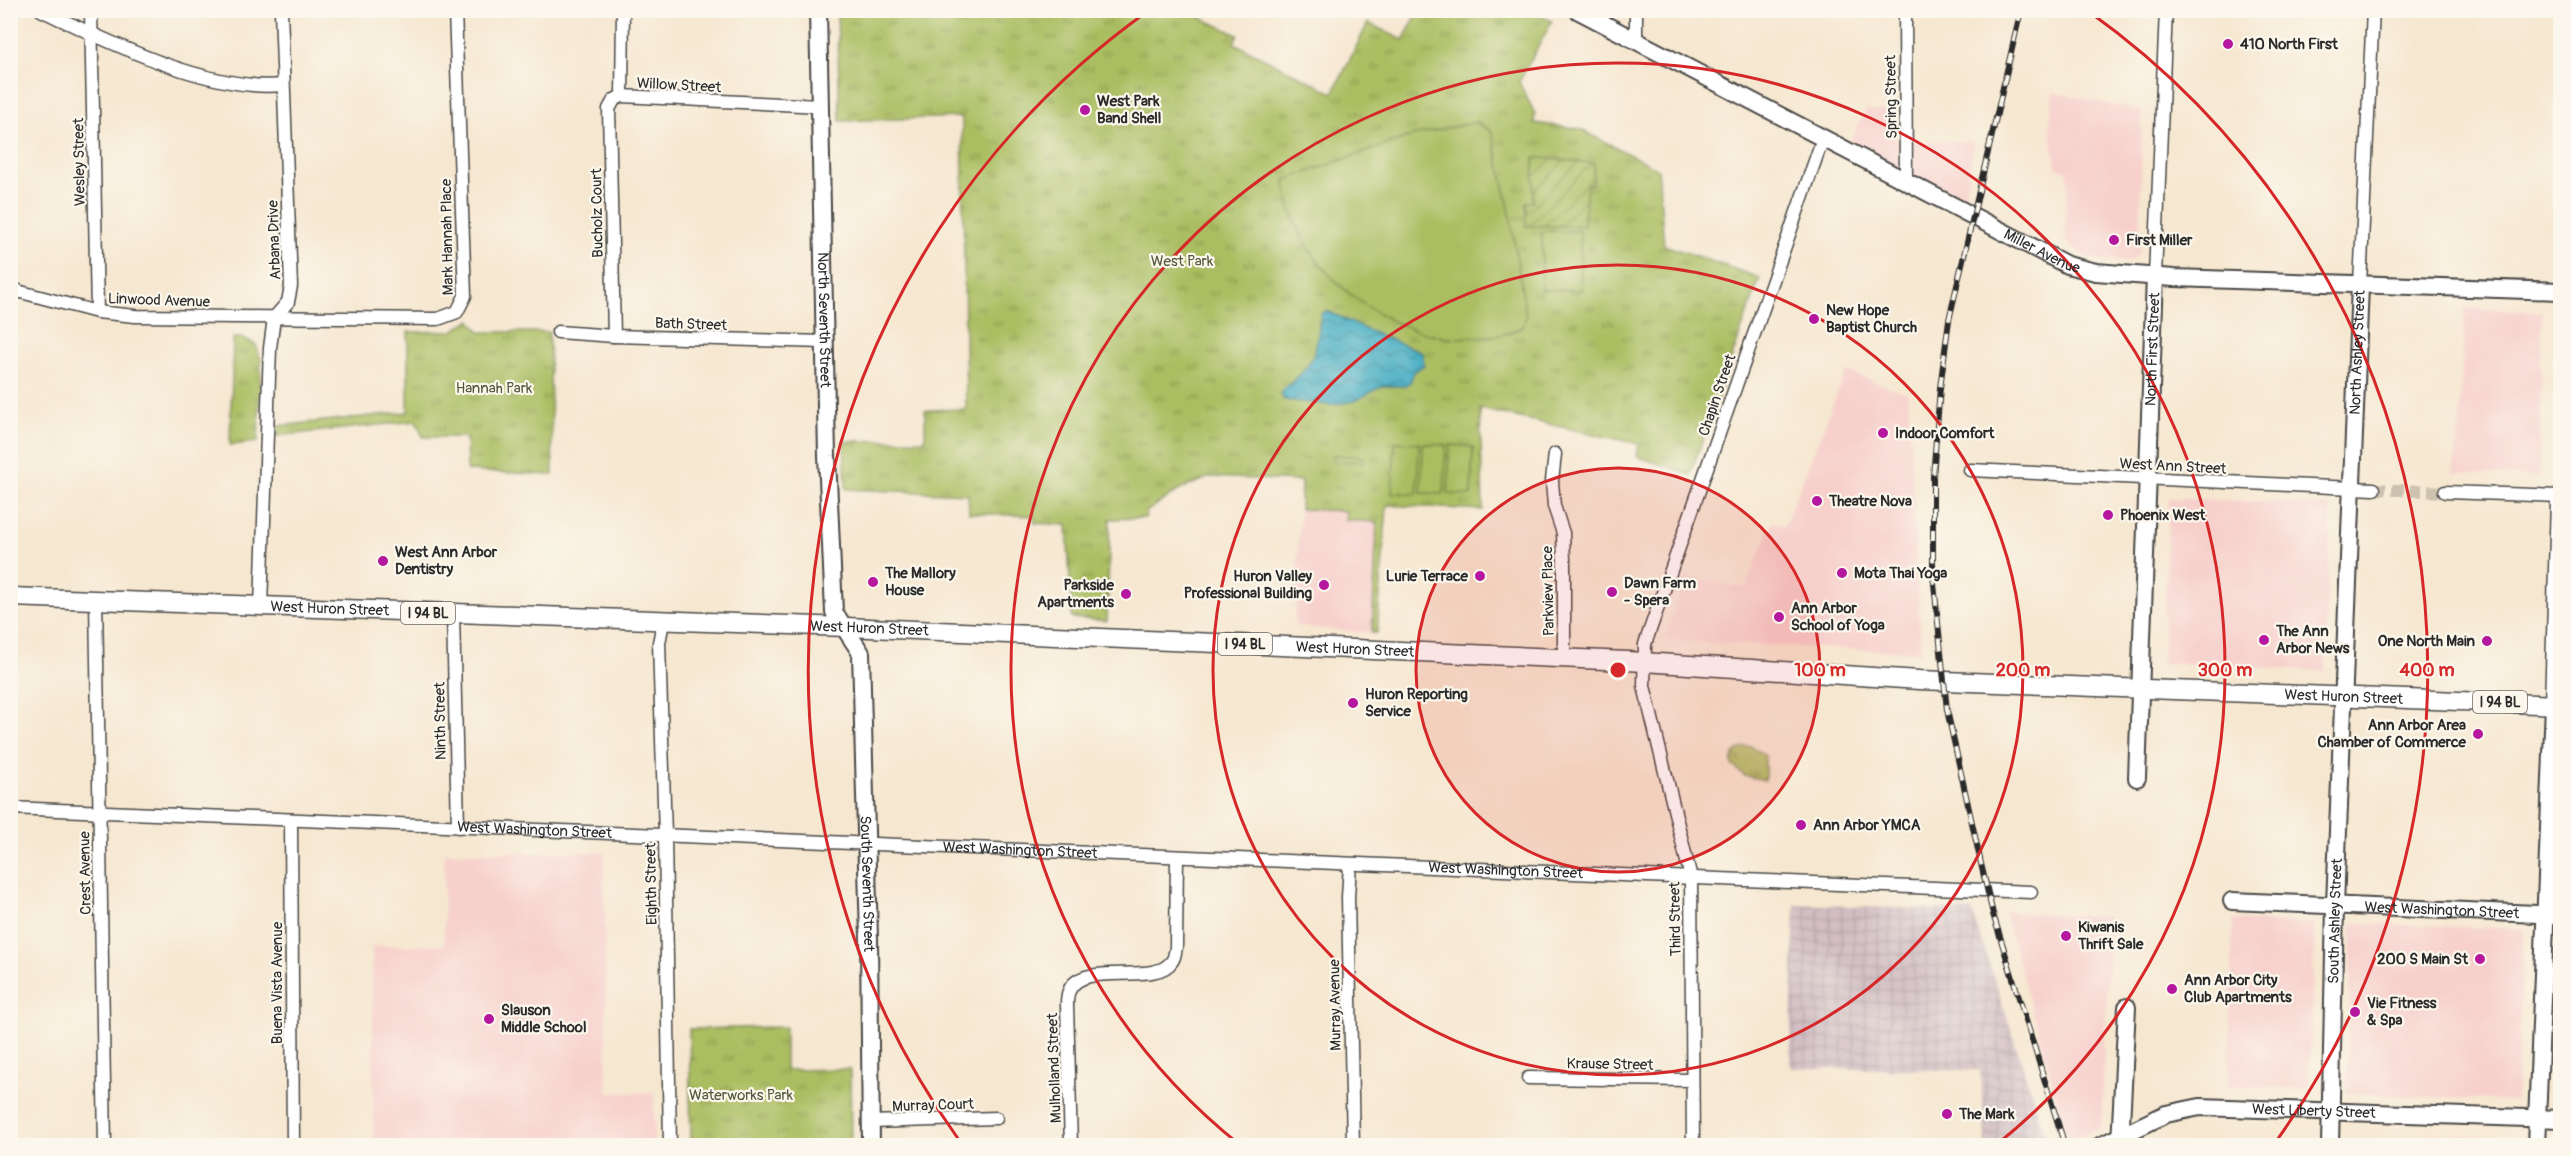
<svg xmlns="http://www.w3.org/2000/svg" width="2571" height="1156" font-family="Pangolin,sans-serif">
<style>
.built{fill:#f7d0cc}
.industrial{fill:url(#industrial-grid)}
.park{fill:url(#park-tufts);stroke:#6a7446;stroke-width:1.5}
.garden{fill:url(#garden-furrows);stroke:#6a7446;stroke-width:1.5}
.pitch{fill:#aabd60;stroke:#6a7446;stroke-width:1.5}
.water{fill:url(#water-waves);stroke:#366c76;stroke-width:1.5}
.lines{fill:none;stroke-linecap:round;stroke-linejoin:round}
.street-tunnel{stroke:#cdc1af;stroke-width:12;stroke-dasharray:12 6;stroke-linecap:butt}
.street-casing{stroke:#494744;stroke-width:15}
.secondary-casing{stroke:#494744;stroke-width:20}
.primary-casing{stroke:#494744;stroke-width:21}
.street{stroke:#fff;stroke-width:12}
.secondary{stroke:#fff;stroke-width:16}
.primary{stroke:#fff;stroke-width:18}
.rail-casing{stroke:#2b2b2b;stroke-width:6}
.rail{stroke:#fbf7ec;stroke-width:4;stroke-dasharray:11;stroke-linecap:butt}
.ring{fill:none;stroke:#d62828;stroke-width:3}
.poi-dot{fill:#b5179e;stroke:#fbf7ec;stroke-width:2}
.labels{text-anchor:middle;stroke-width:4.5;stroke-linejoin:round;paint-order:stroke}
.shield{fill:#fbf7ec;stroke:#696865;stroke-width:1.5}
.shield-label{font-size:14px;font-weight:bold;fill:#2b2b2b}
.poi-label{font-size:15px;font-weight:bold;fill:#2b2b2b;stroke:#fbf7ec;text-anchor:start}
.street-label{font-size:15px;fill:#2b2b2b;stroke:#fbf7ec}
.park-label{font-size:15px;fill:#51573b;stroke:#fbf7ec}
.centre{fill:#d62828;stroke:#fbf7ec;stroke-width:3}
.ring-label{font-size:18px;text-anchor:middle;font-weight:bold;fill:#d62828;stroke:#fbf7ec;stroke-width:4.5;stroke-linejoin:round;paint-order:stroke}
</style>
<defs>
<pattern id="industrial-grid" width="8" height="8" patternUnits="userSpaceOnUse" patternTransform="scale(1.5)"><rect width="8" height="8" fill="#d2bec3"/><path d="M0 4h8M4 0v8" fill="none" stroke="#b4a3a8"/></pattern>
<pattern id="park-tufts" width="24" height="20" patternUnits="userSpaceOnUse" patternTransform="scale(1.5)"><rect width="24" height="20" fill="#aabd60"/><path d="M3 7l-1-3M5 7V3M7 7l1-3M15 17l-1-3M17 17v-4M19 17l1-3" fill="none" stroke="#8b9a4f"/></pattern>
<pattern id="garden-furrows" width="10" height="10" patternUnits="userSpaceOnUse" patternTransform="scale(1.5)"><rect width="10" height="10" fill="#aabd60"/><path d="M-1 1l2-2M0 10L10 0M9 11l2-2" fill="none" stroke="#8b9a4f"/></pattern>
<pattern id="water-waves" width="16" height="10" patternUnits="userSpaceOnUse" patternTransform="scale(1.5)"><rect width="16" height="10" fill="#42acc2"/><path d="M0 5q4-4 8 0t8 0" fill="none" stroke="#378c9e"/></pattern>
</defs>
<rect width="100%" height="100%" fill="#fbf7ec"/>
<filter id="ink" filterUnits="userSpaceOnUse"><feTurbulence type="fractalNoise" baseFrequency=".0167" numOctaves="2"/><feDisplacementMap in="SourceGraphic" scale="12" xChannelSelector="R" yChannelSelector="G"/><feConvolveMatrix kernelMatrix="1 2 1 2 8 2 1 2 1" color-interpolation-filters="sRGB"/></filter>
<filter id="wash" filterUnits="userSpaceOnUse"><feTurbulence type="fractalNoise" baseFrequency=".008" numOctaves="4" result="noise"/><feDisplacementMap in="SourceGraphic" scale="24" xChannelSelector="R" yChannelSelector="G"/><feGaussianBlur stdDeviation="1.35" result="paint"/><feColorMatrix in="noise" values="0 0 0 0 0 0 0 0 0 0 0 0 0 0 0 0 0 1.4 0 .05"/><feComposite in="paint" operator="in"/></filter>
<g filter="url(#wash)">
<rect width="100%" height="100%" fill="#f6e7d0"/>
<!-- built -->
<path class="built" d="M2053,92L2142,111L2140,251L2132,261L2088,258L2065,241L2068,171L2056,168L2050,126Z
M1866,110H1895L1896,141H1974L1963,203L1849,143Z
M2465,308L2542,312L2539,477L2453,473L2459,430Z
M1846,371L1908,394L1921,652L1663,641L1686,576L1745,588L1773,521L1784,527Z
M2169,498L2331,505L2325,671L2162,663Z
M1300,509L1346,511L1345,520L1378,522L1372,633L1295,626Z
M604,852L607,1093H654V1145H374L372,946L444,945V853Z
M2004,912L2110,917L2101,1126L2069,1141Z
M2233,920L2315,924L2309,1089L2228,1085Z
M2352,923L2524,929L2516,1101L2346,1093Z
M2431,1134L2512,1138V1145H2430Z"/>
<!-- industrial -->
<path class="industrial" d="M1795,904L1972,911L2048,1144L1986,1145L1980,1070L1790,1068Z"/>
<!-- park -->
<path class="park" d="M837,11H1187L1238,35L1234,43L1333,93L1368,23L1403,40L1419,11H1531L1552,21L1519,82L1535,114L1534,123L1580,129L1658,169L1664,245L1760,278L1690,475L1637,456L1639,444L1480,409L1483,510L1387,505L1377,633H1372L1377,522L1345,520L1346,511L1300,509L1301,481L1210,477L1181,489L1147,511L1145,518L1110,519L1107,621L1072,618L1067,525L1035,523L1034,516L969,513L968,494L846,489L844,441L925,440V410L966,409L962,117L840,121Z
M470,320L480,332H549L553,475L467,471L466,437H423L416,421L277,436L278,426L408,412V332L453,331Z
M233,338H243L256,345L261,359L258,442L230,445Z
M1751,746L1765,756V780L1745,776L1732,765C1730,753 1740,747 1751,746Z
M785,1027V1070L850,1069L851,1145H691L689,1029Z"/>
<!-- garden -->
<path class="garden" d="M1534,158C1555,158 1572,162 1594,163L1593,184H1587L1584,226H1526V202H1533Z"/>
<!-- pitch -->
<path class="pitch" d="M1476,122L1492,132L1509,208L1526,317L1523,326C1507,336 1490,337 1470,337C1461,338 1451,339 1443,337C1366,323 1292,260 1285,180L1411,136Z
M1542,231H1580L1581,290H1542Z
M1395,442L1419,443L1417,494L1392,493Z
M1423,444L1446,445L1444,494L1421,493Z
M1450,445L1473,447L1471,495L1448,494Z
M1332,455L1364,457L1363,462L1332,461Z"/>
<!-- water -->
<path class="water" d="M1327,311L1365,329L1422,352L1424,365L1413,373L1411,381L1405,386H1382L1355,401L1330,405L1284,400L1281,393C1288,384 1298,378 1305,369C1318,352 1318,333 1321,314Z"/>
</g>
<g filter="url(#ink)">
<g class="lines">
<!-- street-tunnel -->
<path class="street-tunnel" d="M2374,489L2445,492"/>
<!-- street casing -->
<g class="street-casing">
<g id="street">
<path d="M41,10C109,42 208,92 283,85"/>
<path d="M91,10L97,312"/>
<path d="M1905,10L1906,182"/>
<path d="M1636,40V10"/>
<path d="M622,96L623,10"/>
<path d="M2155,276L2166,10"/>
<path d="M2360,285L2373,10"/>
<path d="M10,287L21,292L97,312L135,316L438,319L457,312L465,296L455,10"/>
<path d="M558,332L614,336L824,342"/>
<path d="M614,336L609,109L614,100L622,96L820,106"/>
<path d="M1555,454L1552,481L1554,506L1563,533L1564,561V658"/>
<path d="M1970,470L2374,489"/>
<path d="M2445,492L2560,496"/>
<path d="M96,600L105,1146"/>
<path d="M261,607L270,348L274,318L288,302L291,286L281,10"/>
<path d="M453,614L458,827"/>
<path d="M663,622L659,643L665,835L670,1146"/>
<path id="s1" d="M10,808L2031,892"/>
<path d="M291,820L293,1146"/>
<path d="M1350,864L1348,897L1353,1146"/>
<path d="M1528,1078L1691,1080"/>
<path d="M871,1122L996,1118"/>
<path d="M1071,1146L1067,1005C1067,1001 1067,995 1069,991C1081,959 1156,987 1172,961C1175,957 1175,952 1176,947L1177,857"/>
<path d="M1693,1146L1691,878L1644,686L1645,644L1823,138"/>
</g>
</g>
<!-- secondary casing -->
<g class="secondary-casing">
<g id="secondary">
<path id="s2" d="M818,10L827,456L834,612L861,653L869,938L871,1146"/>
<path id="s3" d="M1577,10L2067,265L2096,272L2174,278L2560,291"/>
<path id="s4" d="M2137,778L2155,276"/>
<path id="s5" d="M2232,901L2560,915"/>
<path d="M2120,1144L2127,1007"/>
<path id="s6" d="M2100,1146L2166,1114L2200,1107L2560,1119"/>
<path id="s7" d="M2330,1146L2335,905L2360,285"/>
<path d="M2536,1146L2554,705"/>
</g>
</g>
<!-- primary casing -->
<g class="primary-casing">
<g id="primary">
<path id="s8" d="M10,597L846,627L1628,661L1919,680L2560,705"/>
<path d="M2554,705L2560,500"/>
</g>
</g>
<!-- street -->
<use href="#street" class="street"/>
<!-- secondary -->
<use href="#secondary" class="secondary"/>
<!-- primary -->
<use href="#primary" class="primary"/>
<!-- rail casing -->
<g class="rail-casing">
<path id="rail" d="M2021,10L1949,320L1940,388L1933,477V574L1947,710L1982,868L1993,914L2065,1146"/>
</g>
<!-- rail -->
<use href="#rail" class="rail"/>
</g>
</g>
<!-- distance rings -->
<circle cx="1618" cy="670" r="202" fill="#d62828" fill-opacity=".12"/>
<g class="ring">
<circle cx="1618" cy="670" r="202"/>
<circle cx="1618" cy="670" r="405"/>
<path d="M1240 1145A607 607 0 1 1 1996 1145"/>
<path d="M959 1140A809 809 0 0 1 1148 11M2088 11A809 809 0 0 1 2277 1140"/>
</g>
<!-- markers -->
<g class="poi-dot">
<circle cx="2228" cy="44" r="6"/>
<circle cx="1085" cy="110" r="6"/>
<circle cx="2114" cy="240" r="6"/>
<circle cx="1814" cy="319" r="6"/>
<circle cx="1883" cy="433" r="6"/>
<circle cx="1817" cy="501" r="6"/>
<circle cx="2108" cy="515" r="6"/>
<circle cx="383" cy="561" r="6"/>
<circle cx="1842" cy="573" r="6"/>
<circle cx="1480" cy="576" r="6"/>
<circle cx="873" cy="582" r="6"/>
<circle cx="1324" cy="585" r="6"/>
<circle cx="1612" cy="592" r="6"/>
<circle cx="1126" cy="594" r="6"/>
<circle cx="1779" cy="617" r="6"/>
<circle cx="2264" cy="640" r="6"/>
<circle cx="2487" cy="641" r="6"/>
<circle cx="1353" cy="703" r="6"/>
<circle cx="2478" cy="734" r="6"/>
<circle cx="1801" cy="825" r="6"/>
<circle cx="2066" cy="936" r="6"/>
<circle cx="2480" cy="959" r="6"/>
<circle cx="2172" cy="989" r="6"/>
<circle cx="2355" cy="1012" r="6"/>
<circle cx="489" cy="1019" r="6"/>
<circle cx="1947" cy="1114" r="6"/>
</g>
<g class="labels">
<!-- shield labels -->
<g class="shield">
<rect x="401" y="602" width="54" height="22" rx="4.5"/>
<rect x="1218" y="633" width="54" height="22" rx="4.5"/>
<rect x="2473" y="691" width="54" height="22" rx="4.5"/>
</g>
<g class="shield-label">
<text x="428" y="618">I 94 BL</text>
<text x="1245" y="649">I 94 BL</text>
<text x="2500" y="707">I 94 BL</text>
</g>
<!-- poi labels -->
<g class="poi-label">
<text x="2240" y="49">410 North First</text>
<text x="1097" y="106">West Park<tspan x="1097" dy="17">Band Shell</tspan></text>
<text x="2126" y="245">First Miller</text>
<text x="1826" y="315">New Hope<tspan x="1826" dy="17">Baptist Church</tspan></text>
<text x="1895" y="438">Indoor Comfort</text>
<text x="1829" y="506">Theatre Nova</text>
<text x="2120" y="520">Phoenix West</text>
<text x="395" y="557">West Ann Arbor<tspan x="395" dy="17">Dentistry</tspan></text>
<text x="885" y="578">The Mallory<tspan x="885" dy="17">House</tspan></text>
<text x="1854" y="578">Mota Thai Yoga</text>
<text x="1312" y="581" text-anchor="end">Huron Valley<tspan x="1312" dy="17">Professional Building</tspan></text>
<text x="1468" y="581" text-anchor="end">Lurie Terrace</text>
<text x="1624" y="588">Dawn Farm<tspan x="1624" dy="17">- Spera</tspan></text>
<text x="1114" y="590" text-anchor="end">Parkside<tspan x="1114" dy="17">Apartments</tspan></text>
<text x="1791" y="613">Ann Arbor<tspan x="1791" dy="17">School of Yoga</tspan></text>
<text x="2276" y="636">The Ann<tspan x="2276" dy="17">Arbor News</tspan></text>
<text x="2475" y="646" text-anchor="end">One North Main</text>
<text x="1365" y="699">Huron Reporting<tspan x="1365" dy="17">Service</tspan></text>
<text x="2466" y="730" text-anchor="end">Ann Arbor Area<tspan x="2466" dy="17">Chamber of Commerce</tspan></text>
<text x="1813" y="830">Ann Arbor YMCA</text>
<text x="2078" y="932">Kiwanis<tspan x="2078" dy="17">Thrift Sale</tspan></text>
<text x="2468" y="964" text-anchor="end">200 S Main St</text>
<text x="2184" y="985">Ann Arbor City<tspan x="2184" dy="17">Club Apartments</tspan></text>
<text x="2367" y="1008">Vie Fitness<tspan x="2367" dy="17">&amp; Spa</tspan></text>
<text x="501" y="1015">Slauson<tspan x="501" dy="17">Middle School</tspan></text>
<text x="1959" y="1119">The Mark</text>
</g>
<!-- street labels -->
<g class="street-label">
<text transform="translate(679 85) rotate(3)" y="5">Willow Street</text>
<text transform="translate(1891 97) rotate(-91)" y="5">Spring Street</text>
<text transform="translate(79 162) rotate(-91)" y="5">Wesley Street</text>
<text transform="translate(597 213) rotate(-91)" y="5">Bucholz Court</text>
<text transform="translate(447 237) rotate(-91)" y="5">Mark Hannah Place</text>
<text transform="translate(274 240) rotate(-92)" y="5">Arbana Drive</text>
<text dy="5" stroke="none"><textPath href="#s3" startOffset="524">Miller Avenue</textPath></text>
<text transform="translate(159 300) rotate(2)" y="5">Linwood Avenue</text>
<text dy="5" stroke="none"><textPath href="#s2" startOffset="310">North Seventh Street</textPath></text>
<text transform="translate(691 324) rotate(2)" y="5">Bath Street</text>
<text dy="5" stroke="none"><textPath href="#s4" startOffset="429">North First Street</textPath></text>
<text dy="5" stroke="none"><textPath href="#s7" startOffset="794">North Ashley Street</textPath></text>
<text transform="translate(1717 395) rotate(-71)" y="5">Chapin Street</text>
<text transform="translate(2173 466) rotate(3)" y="5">West Ann Street</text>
<text transform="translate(1548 591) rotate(-91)" y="5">Parkview Place</text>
<text dy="5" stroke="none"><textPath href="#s8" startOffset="320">West Huron Street</textPath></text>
<text dy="5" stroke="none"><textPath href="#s8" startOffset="860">West Huron Street</textPath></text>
<text dy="5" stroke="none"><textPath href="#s8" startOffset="1346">West Huron Street</textPath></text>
<text dy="5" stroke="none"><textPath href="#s8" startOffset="2336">West Huron Street</textPath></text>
<text transform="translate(440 721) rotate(-91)" y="5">Ninth Street</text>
<text dy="5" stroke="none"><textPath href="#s1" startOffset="525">West Washington Street</textPath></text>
<text dy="5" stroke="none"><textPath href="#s1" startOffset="1011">West Washington Street</textPath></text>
<text dy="5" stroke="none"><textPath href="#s1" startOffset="1497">West Washington Street</textPath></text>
<text transform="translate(85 873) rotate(-91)" y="5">Crest Avenue</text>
<text transform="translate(651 884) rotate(-91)" y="5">Eighth Street</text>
<text dy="5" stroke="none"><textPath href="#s2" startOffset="882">South Seventh Street</textPath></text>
<text dy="5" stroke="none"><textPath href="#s5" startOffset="210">West Washington Street</textPath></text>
<text transform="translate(1675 919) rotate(-91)" y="5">Third Street</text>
<text dy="5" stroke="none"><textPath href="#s7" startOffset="225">South Ashley Street</textPath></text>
<text transform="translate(277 983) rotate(-90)" y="5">Buena Vista Avenue</text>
<text transform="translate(1335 1005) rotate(-91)" y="5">Murray Avenue</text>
<text transform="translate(1610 1064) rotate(1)" y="5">Krause Street</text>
<text transform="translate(1054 1068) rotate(-92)" y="5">Mulholland Street</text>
<text transform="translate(933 1105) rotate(-2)" y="5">Murray Court</text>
<text dy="5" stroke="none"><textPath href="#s6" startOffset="222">West Liberty Street</textPath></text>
</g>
<!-- park labels -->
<g class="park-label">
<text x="1182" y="266">West Park</text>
<text x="494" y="393">Hannah Park</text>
<text x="741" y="1100">Waterworks Park</text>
</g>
</g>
<circle cx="1618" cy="670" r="9" class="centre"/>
<g class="ring-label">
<text x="1820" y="676">100 m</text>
<text x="2023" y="676">200 m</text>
<text x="2225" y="676">300 m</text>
<text x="2427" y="676">400 m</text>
</g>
<!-- margin -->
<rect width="2571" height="1156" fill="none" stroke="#fbf7ec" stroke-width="36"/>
</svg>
